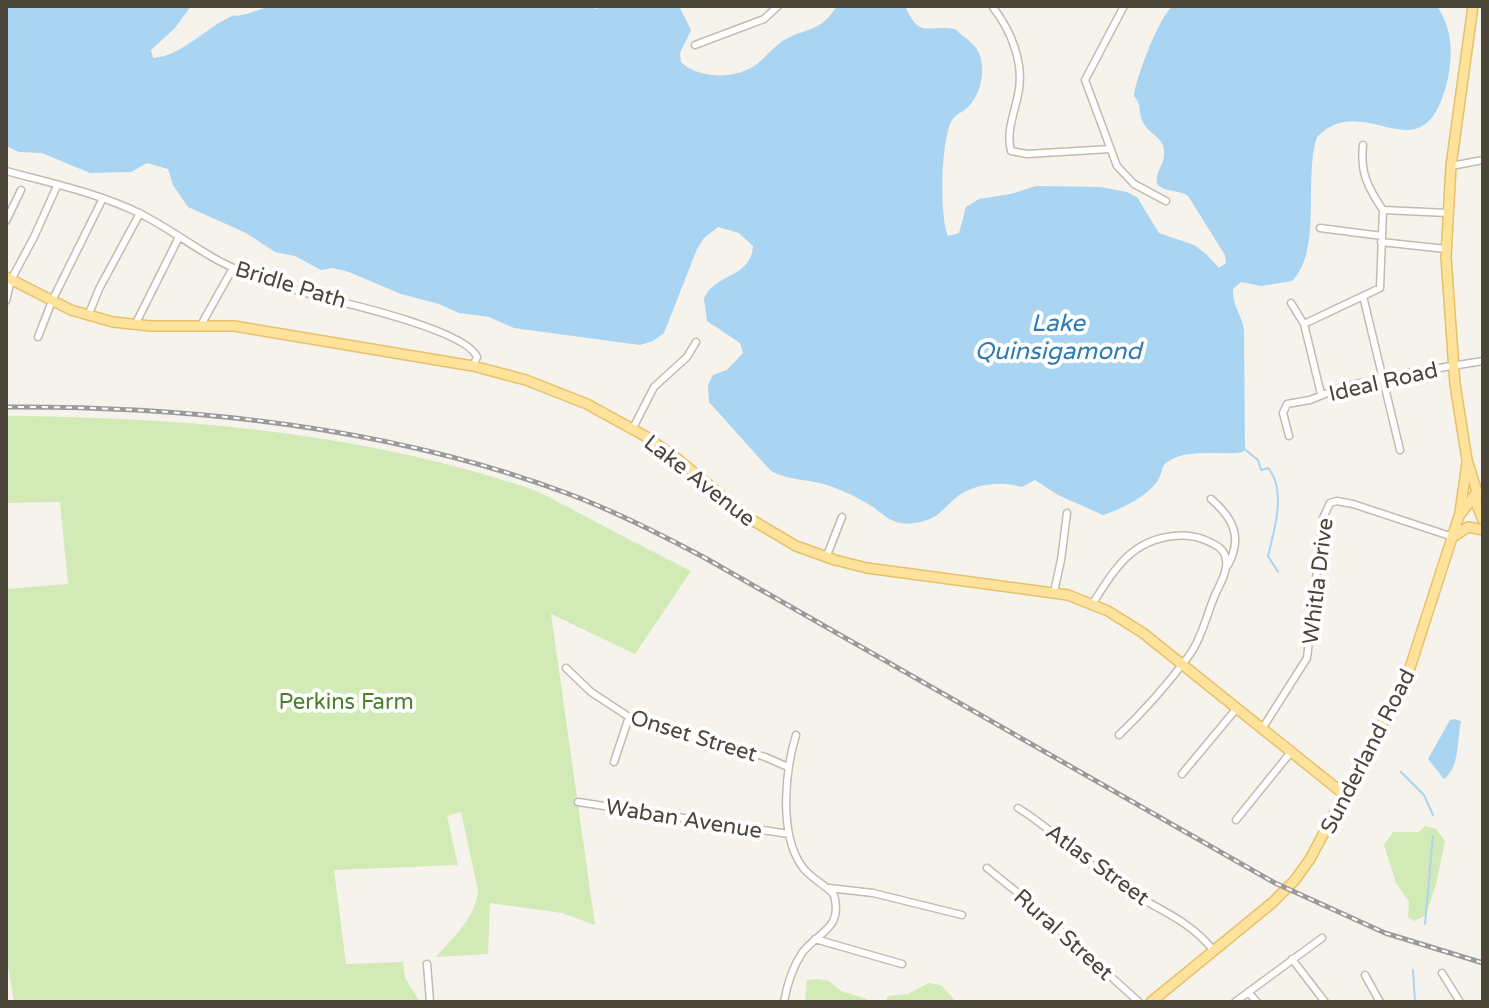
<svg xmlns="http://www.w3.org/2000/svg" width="1489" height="1008" font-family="'Varela Round',sans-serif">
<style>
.green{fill:#d2eab5}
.water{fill:#a9d4f2}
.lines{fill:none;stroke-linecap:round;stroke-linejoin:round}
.stream{stroke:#a9d4f2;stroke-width:2}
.street-casing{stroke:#c2bbae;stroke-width:9}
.primary-casing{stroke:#e6c16a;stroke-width:12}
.street{stroke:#fff;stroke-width:6}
.primary{stroke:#ffe39c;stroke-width:9}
.rail-casing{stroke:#9a9a9a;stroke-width:5}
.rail{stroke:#fff;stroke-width:2;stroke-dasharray:6;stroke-linecap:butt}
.labels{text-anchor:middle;stroke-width:8;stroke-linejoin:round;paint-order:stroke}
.street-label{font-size:22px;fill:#4b4439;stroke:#fff}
.park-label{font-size:22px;fill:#4a7f2a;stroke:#fff}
.water-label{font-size:24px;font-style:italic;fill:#2e7ab2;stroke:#fff}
</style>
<rect width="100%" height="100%" fill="#f6f3ec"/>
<!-- green -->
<path class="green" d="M6,416C181,417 361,432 528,488C545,494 562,504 577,512C615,532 653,552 691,571L635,654L551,614L595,925L562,913L490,903L488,954L436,957C453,937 476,918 478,890L461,812L447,816L458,865L334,870L346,964L403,962L405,978L420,1002H14L6,955V589L68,584L60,502L6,503Z
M1425,826L1436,829L1445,841L1436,885L1425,916L1414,921L1408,917L1409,902L1396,883L1384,845L1393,832H1419Z
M818,979L829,981L841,991L867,999L869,1002H805L807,980Z
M929,983L941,985L954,999L953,1002H885L888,996L908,994Z"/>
<!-- water -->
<path class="water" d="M6,6H191L175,28L151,50L153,58C182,56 204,29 230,17C236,14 234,17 242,15C252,13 261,8 272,6H589L597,9L600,6H679L691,30L680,53L681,62C699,80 738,79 757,64C767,56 775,45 786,39C811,26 819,33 837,6H905C920,40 927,24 955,29C962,36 973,42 978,51C987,68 981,95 967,108C963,112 956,114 952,120C941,139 939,215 948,236L959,233L966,207L979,199L1011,194L1036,186L1100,187L1127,192L1137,197L1159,233L1194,245L1206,254L1219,268L1226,263L1225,255L1188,196C1178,189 1165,193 1157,184C1155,171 1165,165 1164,152C1164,136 1147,134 1142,120C1138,110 1142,105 1134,96C1136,78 1159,16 1173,6H1437C1452,28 1453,52 1448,78C1424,184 1366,86 1317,137C1303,178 1323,249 1292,281L1261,286L1241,282L1233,289C1232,304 1241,314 1244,329L1245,449L1243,452C1222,456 1189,448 1169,461C1161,465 1163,470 1160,476C1153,494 1120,510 1103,515L1058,495L1035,480L1022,487C1002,481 976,483 958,496C946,505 940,517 924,521C890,530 888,514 863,501C853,495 841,490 830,486C810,479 789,481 771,471L709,402L708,385L713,375L727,370L743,353L740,343L707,321L704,298C716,273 751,278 753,246L739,233L718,227L704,238L697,249L664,333L653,341L640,345L514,328L489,317L459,313L439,304L401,294L349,272L333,268L321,270L295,256L275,252L246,233L188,207L173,185L168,169L147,163L131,172L90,173L42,153L19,152L6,146Z
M1454,719L1461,721C1457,739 1460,767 1444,779L1428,759L1450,720Z"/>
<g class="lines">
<!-- stream -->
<path class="stream" d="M1243,448L1258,460L1261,470L1268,468C1287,489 1274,532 1268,556L1278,572
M1401,772L1424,795L1433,815
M1425,924L1433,836
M1413,970L1415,1002"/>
<!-- street casing -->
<g class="street-casing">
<path id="street" d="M992,6C1011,30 1025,64 1018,95C1014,114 1006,132 1011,151L1027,154L1110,149
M1124,6L1085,80L1117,166L1134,184L1166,201
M695,45L764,19L778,6
M1363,145C1360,173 1368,188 1383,210
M1451,166L1483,160
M6,171C50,183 98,193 139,213C165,226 188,243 212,257C245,276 284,287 321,297C350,304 467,331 477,357L473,366
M1383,210L1448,213
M6,221L21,190
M1320,228L1382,236
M1381,242L1446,249
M1363,296L1400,450
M6,301L11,280L34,237L57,186
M1291,303L1304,324L1321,394
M88,316L99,289L140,213
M1304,324L1380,288L1383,210
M135,325L179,237
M201,325L233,268
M38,337L52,301L103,198
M633,428L654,387L687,357L696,342
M1289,436L1283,413L1287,404L1310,400L1342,387L1408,373L1483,361
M1211,499C1233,518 1243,537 1228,565
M826,558L842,517
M1054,592L1061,560L1067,513
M1093,603C1114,570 1131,540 1174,536C1184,535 1195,536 1205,540C1214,544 1225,548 1226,560C1228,571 1220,584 1215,595C1207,614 1201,640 1188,657C1167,685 1144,711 1119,735
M566,668L591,692L629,717L765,757L788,767
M1262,729L1307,658L1323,518L1330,503L1337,501L1353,504L1453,537
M614,762L629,717
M1182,774L1237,708
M578,802L789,834
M1018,808C1054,830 1082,860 1117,884C1150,906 1188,918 1213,950
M1236,820L1291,752
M987,868L1018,893L1139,1002
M829,888L873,893L962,915
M815,939L902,964
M1292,959L1325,1002
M427,964L430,1002
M1442,973L1460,1002
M1365,975L1380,1002
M1248,992L1257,1002
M784,1002C787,985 792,968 802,953C819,931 843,929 834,895C824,883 809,878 801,865C779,832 785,771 796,735
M1235,1002L1322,938"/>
</g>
<!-- primary casing -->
<g class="primary-casing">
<path id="primary" d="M1473,6L1451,166L1446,257L1455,384L1467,460L1477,492L1476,503L1483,520
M6,277L71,310L113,322L151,326H234L473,366L526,380L587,404L645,436L679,460L747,517L796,546L835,560L867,568L1068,595L1108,611L1143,633L1345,795
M1460,512L1467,463
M1453,537L1468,527L1483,530
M1151,1002L1272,903L1295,880L1310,859L1407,677L1459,516L1477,492"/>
</g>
<!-- street -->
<use href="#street" class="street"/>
<!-- primary -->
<use href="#primary" class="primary"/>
<!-- rail casing -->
<g class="rail-casing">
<path id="rail" d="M6,407C195,406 391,427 569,494C617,512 662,535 707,559L1275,883L1385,933L1483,963"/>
</g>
<!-- rail -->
<use href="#rail" class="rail"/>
</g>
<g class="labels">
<!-- street labels -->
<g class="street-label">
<text transform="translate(291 284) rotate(17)" y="8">Bridle Path</text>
<text transform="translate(1383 381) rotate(-13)" y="8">Ideal Road</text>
<text transform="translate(700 480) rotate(38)" y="8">Lake Avenue</text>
<text transform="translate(1317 581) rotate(-83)" y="8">Whitla Drive</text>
<text transform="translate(694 735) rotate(17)" y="8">Onset Street</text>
<text transform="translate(1367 751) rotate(-63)" y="8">Sunderland Road</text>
<text transform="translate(684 818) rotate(9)" y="8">Waban Avenue</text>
<text transform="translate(1098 864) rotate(36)" y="8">Atlas Street</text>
<text transform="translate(1064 934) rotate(42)" y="8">Rural Street</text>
</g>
<!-- park labels -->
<g class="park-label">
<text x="346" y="709">Perkins Farm</text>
</g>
<!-- water labels -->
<g class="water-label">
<text x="1058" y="331">Lake<tspan x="1058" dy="28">Quinsigamond</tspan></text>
</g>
</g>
<!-- border -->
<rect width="1489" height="1008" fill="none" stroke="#4b4439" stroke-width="16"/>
</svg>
